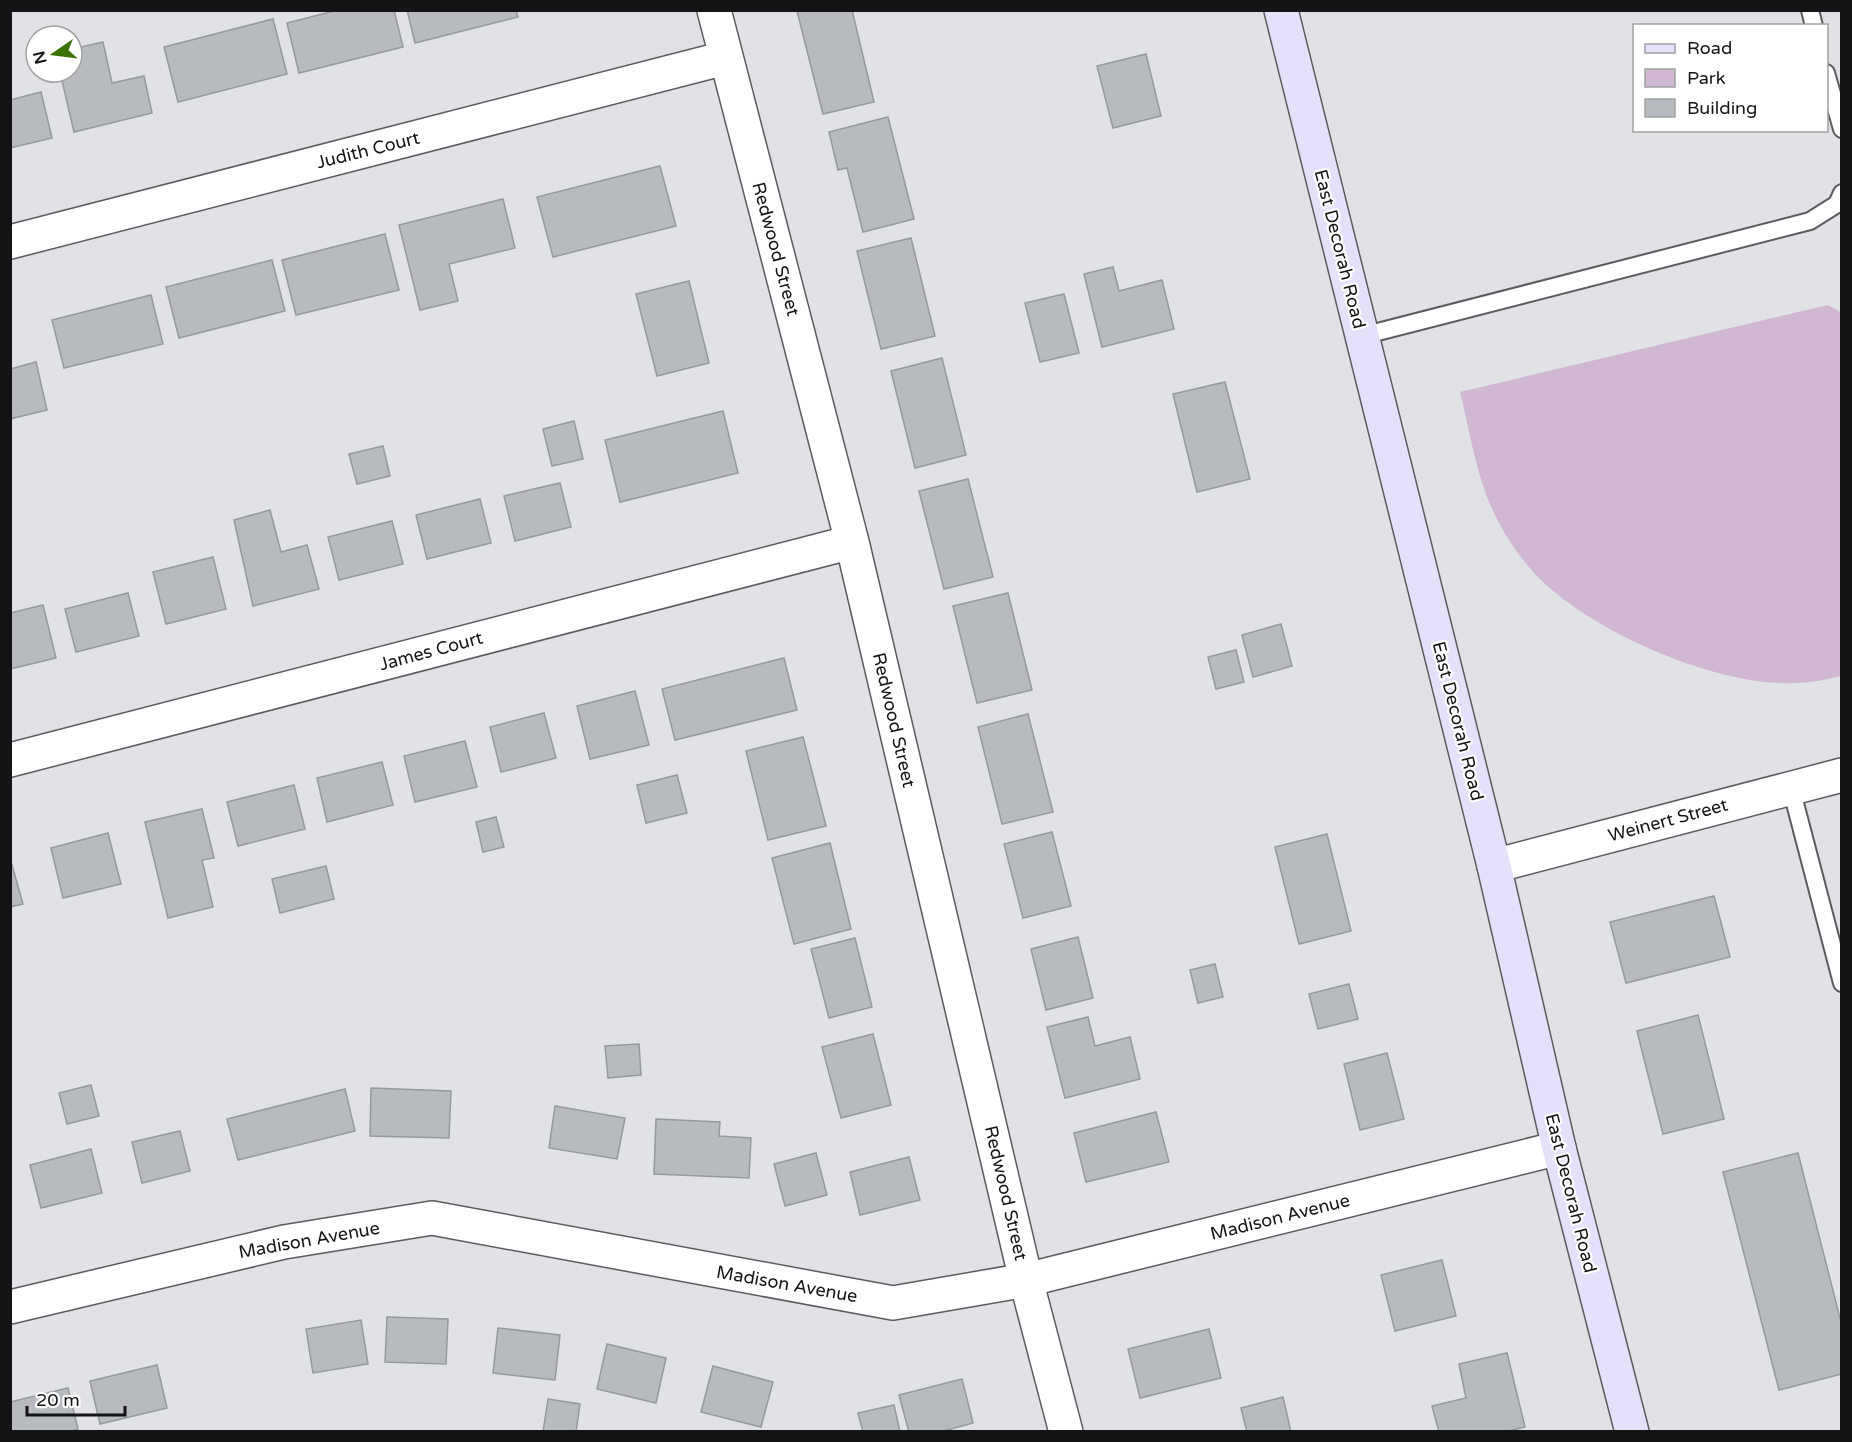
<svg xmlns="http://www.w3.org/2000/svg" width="1852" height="1442" font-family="'Varela Round',sans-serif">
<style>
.green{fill:#d0b7d2}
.building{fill:#b7bbbf;stroke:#94999c;stroke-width:1.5}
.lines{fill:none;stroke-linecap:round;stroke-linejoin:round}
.lane-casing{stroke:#5a5c60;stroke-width:20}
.street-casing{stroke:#5a5c60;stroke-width:36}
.secondary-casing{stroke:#5a5c60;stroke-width:36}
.lane{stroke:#fff;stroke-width:16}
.street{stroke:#fff;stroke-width:33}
.secondary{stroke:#e7e0fa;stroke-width:33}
.labels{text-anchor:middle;stroke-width:4.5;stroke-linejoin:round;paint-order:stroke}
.street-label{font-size:18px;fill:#141416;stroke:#fff}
</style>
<rect width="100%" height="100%" fill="#e0e2e6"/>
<!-- green -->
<path class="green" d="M1828,305L1842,313L1841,676C1827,679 1812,683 1796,683C1717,687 1591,632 1536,575C1522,560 1509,542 1499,523C1477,483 1471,436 1460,392Z"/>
<!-- building -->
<path class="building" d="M338,10H394L403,47L299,73L287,23Z
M407,10H516L518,17L415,43Z
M852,10L874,102L823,114L797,11Z
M273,19L287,74L178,102L164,47Z
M103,42L112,83L144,76L152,113L74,132L60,72H72V49Z
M1146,54L1161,116L1113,128L1097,66Z
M41,92L52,138L10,148V100Z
M888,117L914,219L863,232L847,168L838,170L829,132Z
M660,166L676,226L553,257L537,197Z
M503,199L515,248L449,264L458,301L420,310L399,225Z
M385,234L399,290L296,315L282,260Z
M911,238L935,336L881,349L857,251Z
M272,260L285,311L179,338L166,287Z
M1113,267L1119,291L1162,280L1174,329L1102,347L1084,274Z
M689,281L709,363L657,376L636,294Z
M1064,294L1079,353L1040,362L1025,303Z
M151,295L163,344L64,368L52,320Z
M942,358L966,455L915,468L891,371Z
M36,362L47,410L10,419V369Z
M1225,382L1250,479L1197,492L1173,394Z
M723,411L738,473L620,502L605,440Z
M574,421L583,459L552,466L543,429Z
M383,446L390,476L357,484L349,454Z
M968,479L993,577L944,589L919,491Z
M560,483L571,527L515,541L504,496Z
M480,499L491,543L427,559L416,515Z
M270,510L281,552L307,545L319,589L253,606L234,520Z
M392,521L403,564L339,580L328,537Z
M213,557L226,609L166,624L153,572Z
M128,593L139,636L76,652L65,609Z
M1008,593L1032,690L977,703L953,606Z
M43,605L56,658L10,669V613Z
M1281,624L1292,666L1253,677L1242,635Z
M1236,650L1244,682L1216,689L1208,657Z
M784,658L797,710L675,740L662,689Z
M635,691L649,745L590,759L577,706Z
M544,713L556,758L501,772L490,727Z
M1028,714L1053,812L1002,824L978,727Z
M803,737L826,826L768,840L746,751Z
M465,741L477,787L415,802L404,756Z
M382,762L393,805L327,822L317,778Z
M677,775L687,813L646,823L637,785Z
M294,785L305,829L238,846L227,802Z
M202,809L214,858L202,860L213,907L168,918L145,822Z
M496,817L504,847L483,852L476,822Z
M1052,832L1071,906L1023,918L1004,844Z
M108,833L121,884L63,898L51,848Z
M1327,834L1351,931L1299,944L1275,847Z
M830,843L851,929L794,944L772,858Z
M10,858L23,904L10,907Z
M326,866L334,899L280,913L272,879Z
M1714,896L1730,957L1626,983L1610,922Z
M1078,937L1093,998L1046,1010L1031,949Z
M855,938L872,1007L829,1018L811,949Z
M1215,964L1223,997L1198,1003L1190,970Z
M1349,984L1358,1019L1318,1029L1309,994Z
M1698,1015L1724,1119L1663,1134L1637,1031Z
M1088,1017L1095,1046L1130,1037L1140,1079L1065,1098L1047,1027Z
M873,1034L891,1105L841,1118L822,1047Z
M639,1044L641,1075L608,1078L605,1046Z
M1387,1053L1404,1119L1360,1130L1344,1064Z
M91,1085L99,1116L67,1124L59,1093Z
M371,1088L451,1091L449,1138L370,1136Z
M345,1089L355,1131L238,1160L227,1119Z
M555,1106L625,1118L617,1159L549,1148Z
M1156,1112L1169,1162L1086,1182L1074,1133Z
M656,1119L720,1122L719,1136L751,1138L749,1178L654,1174Z
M180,1131L190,1171L142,1183L132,1142Z
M91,1149L102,1193L41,1208L30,1165Z
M816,1153L827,1195L785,1206L774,1164Z
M1798,1153L1842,1326V1374L1779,1390L1723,1172Z
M909,1157L920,1200L860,1215L850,1172Z
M1442,1260L1456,1316L1395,1331L1381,1275Z
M387,1317L448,1319L446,1364L385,1362Z
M361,1320L368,1364L313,1373L306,1329Z
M498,1328L560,1335L555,1380L493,1373Z
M1209,1329L1221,1378L1140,1398L1128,1349Z
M607,1344L666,1358L656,1403L597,1389Z
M1507,1353L1525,1427L1505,1432H1439L1432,1406L1466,1398L1459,1364Z
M157,1365L167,1408L100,1424L90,1381Z
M713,1366L773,1382L761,1427L701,1412Z
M962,1379L973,1423L940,1432H909L899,1395Z
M68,1388L78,1429L69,1432H11L10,1402Z
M1283,1397L1291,1432H1247L1241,1408Z
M548,1399L580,1404L576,1432H543Z
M894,1405L900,1432H863L858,1413Z"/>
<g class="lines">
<!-- lane casing -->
<g class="lane-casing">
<path id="lane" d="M1810,10L1814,26
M1826,73L1842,129
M1362,336L1810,221L1837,204L1842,193
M1791,788L1842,983"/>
</g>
<!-- street casing -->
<g class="street-casing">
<path id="street" d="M714,10L852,542L1026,1280L1066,1432
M10,242L725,58
M10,760L852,542
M1494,866L1842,775
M10,1307L284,1242L432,1218L893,1303L1026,1280L1559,1148"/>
</g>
<!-- secondary casing -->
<g class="secondary-casing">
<path id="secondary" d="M1281,10L1494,866L1559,1148L1632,1432"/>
</g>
<!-- lane -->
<use href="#lane" class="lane"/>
<!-- street -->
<use href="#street" class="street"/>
<!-- secondary -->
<use href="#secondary" class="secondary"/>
</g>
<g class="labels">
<!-- street labels -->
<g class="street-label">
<text transform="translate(368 150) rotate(-14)" y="6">Judith Court</text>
<text transform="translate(776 249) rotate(75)" y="6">Redwood Street</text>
<text transform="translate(1340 249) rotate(76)" y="6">East Decorah Road</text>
<text transform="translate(431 651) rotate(-15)" y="6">James Court</text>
<text transform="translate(894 720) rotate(77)" y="6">Redwood Street</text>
<text transform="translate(1458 721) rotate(76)" y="6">East Decorah Road</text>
<text transform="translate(1668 820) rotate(-15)" y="6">Weinert Street</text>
<text transform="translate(1006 1193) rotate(77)" y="6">Redwood Street</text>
<text transform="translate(1571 1193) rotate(76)" y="6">East Decorah Road</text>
<text transform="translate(1280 1217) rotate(-14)" y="6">Madison Avenue</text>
<text transform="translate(309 1240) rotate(-10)" y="6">Madison Avenue</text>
<text transform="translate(787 1284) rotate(10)" y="6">Madison Avenue</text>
</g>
</g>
<!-- border -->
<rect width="1852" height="1442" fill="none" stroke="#141416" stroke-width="24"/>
<!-- legend -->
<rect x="1633" y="24" width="195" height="108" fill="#ffffff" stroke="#a1a1a2" stroke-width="1.5"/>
<rect x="1645" y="44" width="30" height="9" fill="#e7e0fa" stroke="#a1a1a2" stroke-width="1.5"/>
<text x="1687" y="54" font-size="18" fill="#141416">Road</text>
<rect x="1645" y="69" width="30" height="18" fill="#d0b7d2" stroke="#a1a1a2" stroke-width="1.5"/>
<text x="1687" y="84" font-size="18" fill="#141416">Park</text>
<rect x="1645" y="99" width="30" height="18" fill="#b7bbbf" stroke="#a1a1a2" stroke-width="1.5"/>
<text x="1687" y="114" font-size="18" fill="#141416">Building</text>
<!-- north arrow -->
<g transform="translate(54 54) rotate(256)"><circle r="28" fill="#ffffff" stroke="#a1a1a2" stroke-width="1.5"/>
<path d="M0-4.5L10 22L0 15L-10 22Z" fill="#3a7303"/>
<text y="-9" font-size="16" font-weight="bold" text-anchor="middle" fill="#141416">N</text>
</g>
<!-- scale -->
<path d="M27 1406v9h98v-9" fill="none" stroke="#141416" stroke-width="3"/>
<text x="36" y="1406" font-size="18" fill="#141416" stroke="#ffffff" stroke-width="4.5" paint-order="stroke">20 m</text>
</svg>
